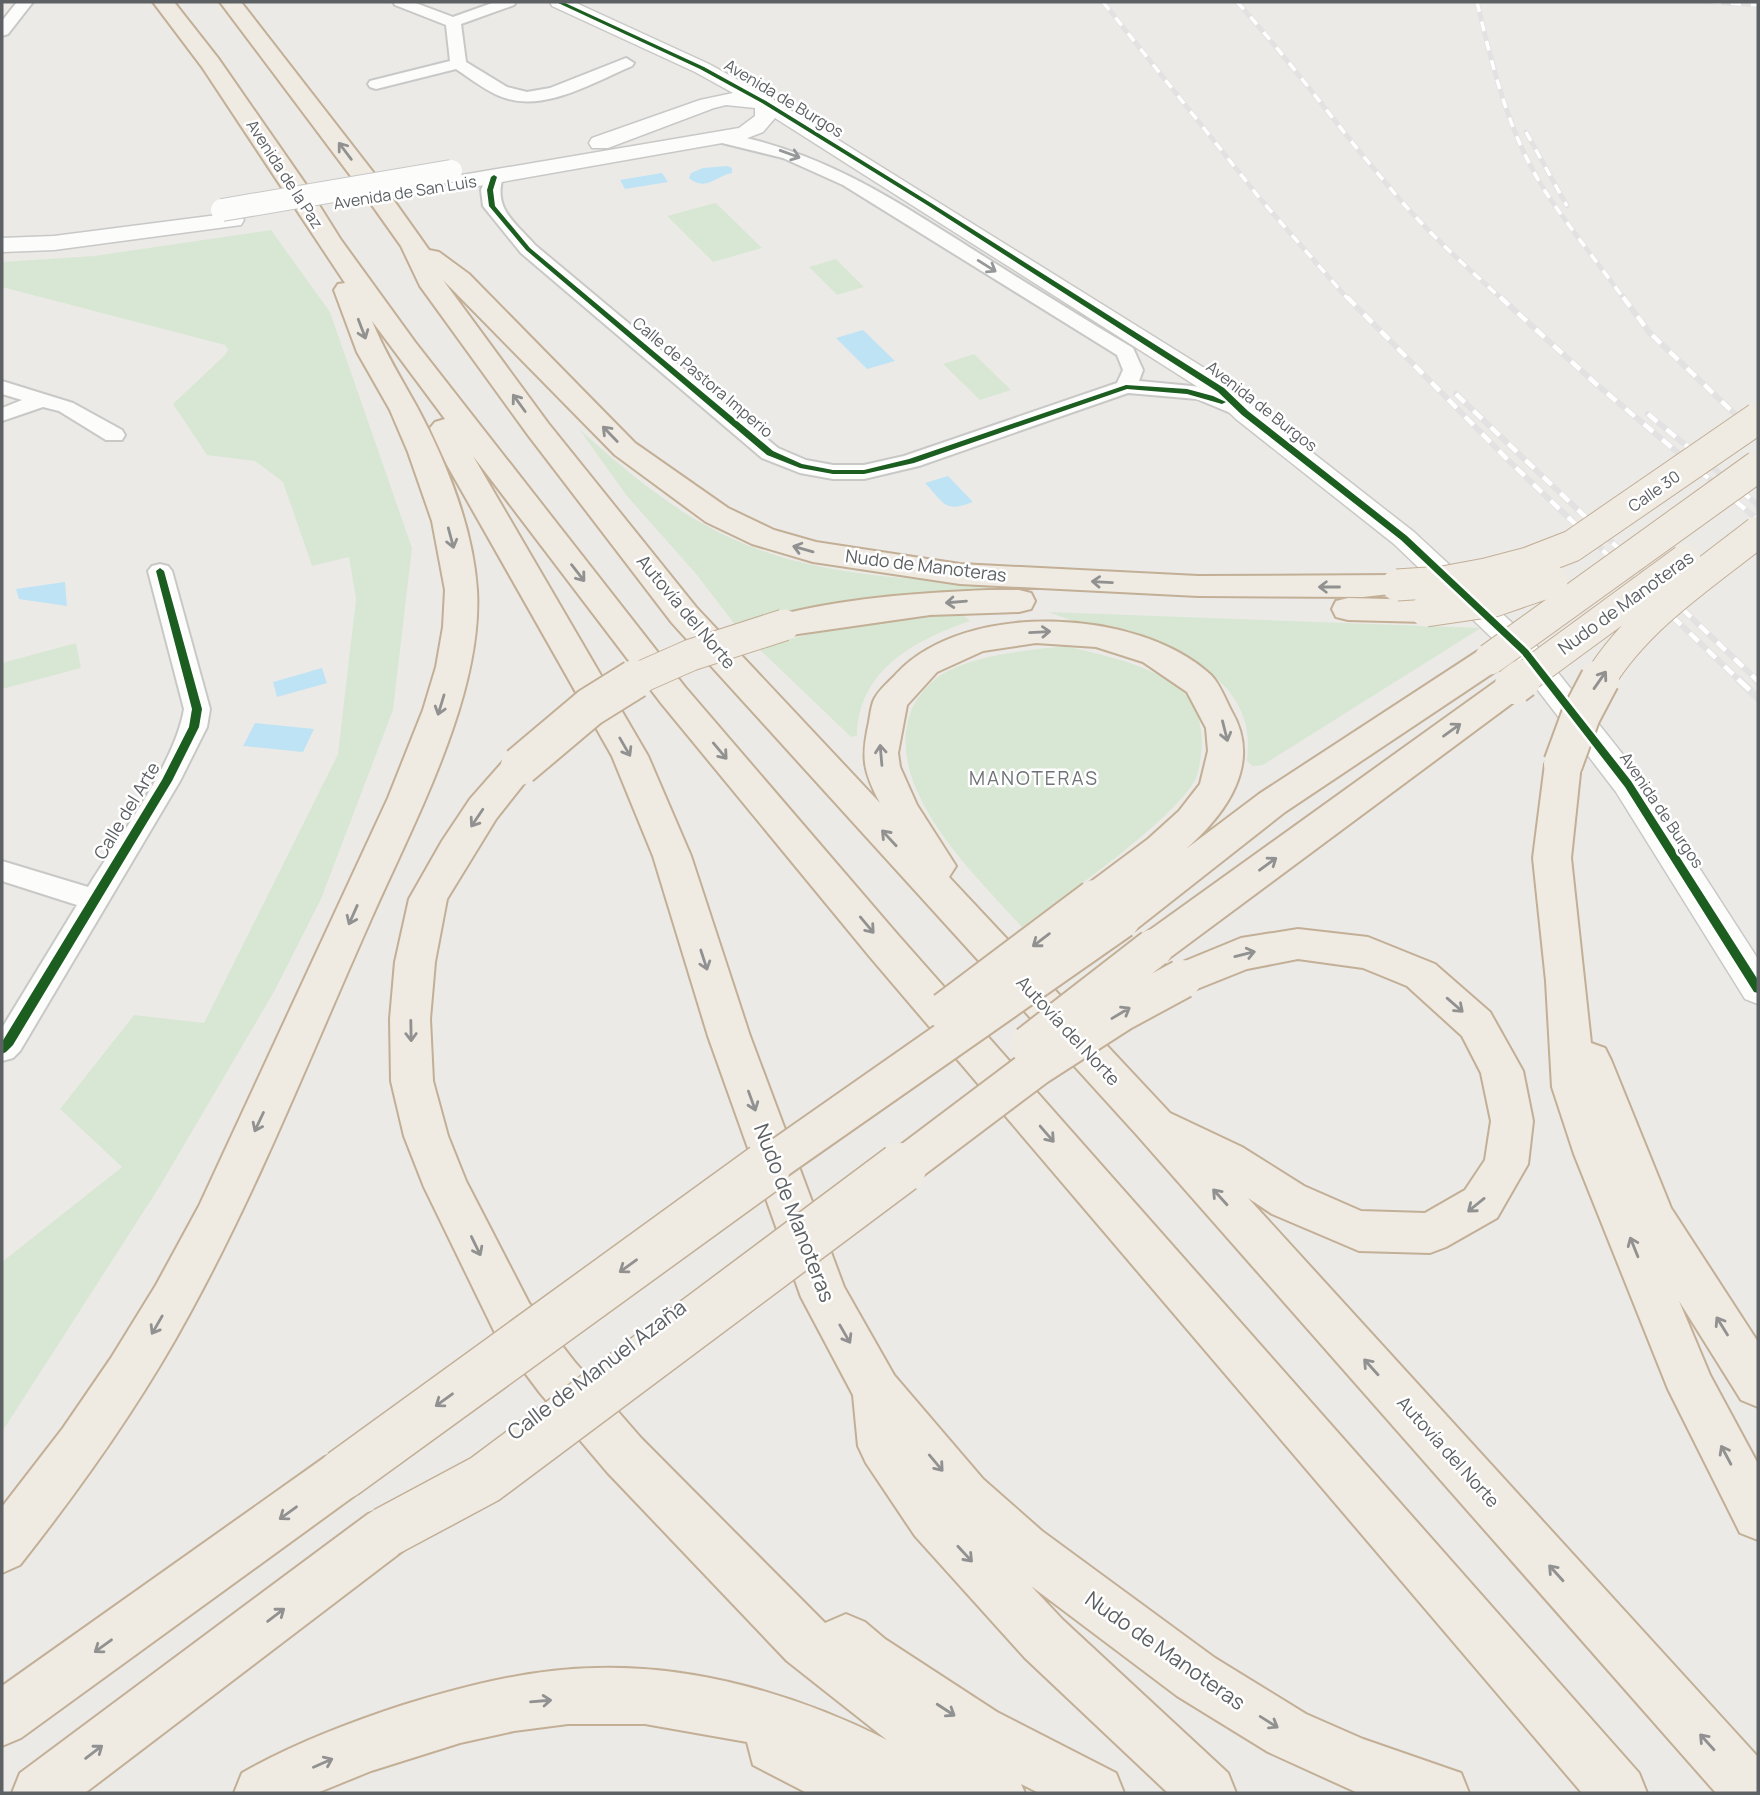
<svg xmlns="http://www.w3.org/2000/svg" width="1760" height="1795" font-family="Manrope,sans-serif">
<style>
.green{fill:#d8e7d3}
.water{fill:#bde3f4}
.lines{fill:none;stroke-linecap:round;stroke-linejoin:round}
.minor-casing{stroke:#c8c8c7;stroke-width:4}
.tertiary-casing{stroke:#c8c8c7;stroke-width:3}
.motorway-casing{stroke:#c2af96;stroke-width:4}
.minor{fill:#fcfcfb;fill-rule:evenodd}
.tertiary{fill:#fcfcfb;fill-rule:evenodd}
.motorway{fill:#efeae2;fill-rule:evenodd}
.rail-far2-casing{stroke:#e3e2e2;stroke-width:5}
.rail-far1-casing{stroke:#e3e2e2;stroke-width:6}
.rail-casing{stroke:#e3e2e2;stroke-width:8}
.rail-far2{stroke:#fff;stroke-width:3.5;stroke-dasharray:10;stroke-linecap:butt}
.rail-far1{stroke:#fff;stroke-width:4.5;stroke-dasharray:12;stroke-linecap:butt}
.rail{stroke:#fff;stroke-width:5;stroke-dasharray:16;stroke-linecap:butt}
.tertiary-bridge-casing{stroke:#c8c8c7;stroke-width:24;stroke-linecap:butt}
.motorway-bridge-far2-casing{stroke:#c2af96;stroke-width:33;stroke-linecap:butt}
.motorway-bridge-far1-casing{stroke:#c2af96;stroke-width:42;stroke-linecap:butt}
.motorway-bridge-casing{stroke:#c2af96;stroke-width:53;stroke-linecap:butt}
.tertiary-bridge{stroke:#fcfcfb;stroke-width:22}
.motorway-bridge-far2{stroke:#efeae2;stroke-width:31}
.motorway-bridge-far1{stroke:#efeae2;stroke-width:38}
.motorway-bridge{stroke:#efeae2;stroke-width:50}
.cycleway-casing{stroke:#fff;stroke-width:5}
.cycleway{fill:#1b5e20;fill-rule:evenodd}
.oneway{stroke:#909190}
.oneway2{stroke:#959799}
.labels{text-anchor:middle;stroke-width:5;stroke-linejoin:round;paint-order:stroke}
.far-street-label{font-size:16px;fill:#5d6164;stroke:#fff}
.street-label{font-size:18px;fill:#5d6164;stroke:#fff}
.neighbourhood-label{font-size:19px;letter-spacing:2px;fill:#6e7376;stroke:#fff}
.near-street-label{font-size:21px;fill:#5d6164;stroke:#fff}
</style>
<rect width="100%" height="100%" fill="#eceae7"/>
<!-- green -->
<path class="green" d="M715,203H716L762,248L713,262L667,216Z
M271,230L330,312L412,548L393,710L321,899L275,990L160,1186L2,1432V1262L122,1167L60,1109L134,1015L204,1023L338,754L356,599L349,557L312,566L283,482L255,461L207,455L173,404L225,355L228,350L225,345L2,287V262L94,256Z
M836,259L864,287L837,295L809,267Z
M974,354L1011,390L980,400L943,364Z
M579,429C626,471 676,514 735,540C816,576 905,578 992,585L991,589L865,599L736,626L697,575L627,496Z
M961,612L970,621C915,640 858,670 857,736L851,737L758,648C824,627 893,621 961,612Z
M1048,612L1481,628L1263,765L1253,766L1247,761C1248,747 1249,733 1244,719C1230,670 1157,636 1111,627C1102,625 1093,626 1084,624C1072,621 1060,616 1048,612Z
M76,643L81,668L2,689V663Z
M1065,646C1106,656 1168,667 1194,704C1199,711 1199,723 1201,730C1203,744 1201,765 1196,778C1177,818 1062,898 1022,927C975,875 882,788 911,711C917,696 932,679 946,672C983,653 1025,651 1065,646Z"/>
<!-- water -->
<path class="water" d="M727,166L732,168V173C716,176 706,192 689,178L691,173L703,168Z
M662,173L668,182L625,189L620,180Z
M863,330L895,361L867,369L836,338Z
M948,476L973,502C944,513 945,504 925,483Z
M65,582L67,606L19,599L16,589Z
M322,668L327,683L277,697L273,682Z
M255,723L314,729L303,752L243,746Z"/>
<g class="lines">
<!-- minor casing -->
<g class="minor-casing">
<path id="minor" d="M17,2H33L8,34L2,36V21Z
M393,2H413L453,17L495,2H516L514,5L461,24L466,62L507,87L527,92L550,88L626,58L634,63L632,66C594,82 544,113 502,97C486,91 471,79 456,69L376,89L370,87L368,84L370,81L450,61L446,25L395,5Z
M724,133C821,152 887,195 969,247C1023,281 1078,315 1133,348L1143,370L1139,381L1202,387L1252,409L1256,413L1252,417L1245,419L1197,399L1128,393L919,466L864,479H833L800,473L762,458L521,253L483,206L481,190L488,173H500L503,177C493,209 515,222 535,245L778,448L806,460L833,465H864L904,456L1117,383L1123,370L1117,355L843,185L783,158L718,142L715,138L718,134Z
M2,381L73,403L122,430L125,435L122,440H106L59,411L43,407L2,421V408L22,400L2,394Z
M160,564L168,566L172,571L210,709L207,727L180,781L20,1051L13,1058L2,1061V1028L77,905L2,881V861L88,887C118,838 175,764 184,709L148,571L152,566Z"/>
</g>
<!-- tertiary casing -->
<g class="tertiary-casing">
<path id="tertiary" d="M550,2H574L709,64L771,98L1230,384L1254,407L1414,532L1536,645L1640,776L1758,959V1004L1745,999L1616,792L1514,659L1394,544L1236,419L1212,396L775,118L763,132L745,139L456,190L448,188L445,183L448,178L456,176L739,128L755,116V108L726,105L714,108L608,148H592L589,143L592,138L700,100L733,93L695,72L552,6Z
M233,213L241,215L244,220L241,225L54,250L2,252V238L54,236Z"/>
</g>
<!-- motorway casing -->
<g class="motorway-casing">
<path id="motorway" d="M153,2H174L218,58L309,189L341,240L415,342L685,687L898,935L1639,1773L1647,1793H1582L870,957L661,703L473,456L648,756L691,856L750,1036L844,1287L894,1375L983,1479L1042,1531L1215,1658L1306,1714L1363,1739L1461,1773L1469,1793H1358L1268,1752L1177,1696L1031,1586L1063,1620L1228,1773L1236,1793H1168L1025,1658L915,1536L866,1463L858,1446L853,1395L801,1297L708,1036L653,856L612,756L447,465L430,428L435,422L445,419L372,321C384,351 401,378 417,407C446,461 473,528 477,590C483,695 414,822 372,917C313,1049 260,1185 190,1313C142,1402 83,1485 20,1565L2,1573V1507L63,1428L111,1358L156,1285L199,1206L388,798L423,710L436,667L443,627L445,590L432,521L408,452L390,410L357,352L334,290L338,284L345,283L202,67Z
M220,2H241L380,181L429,250L439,252L469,274L635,443L728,508L774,530L816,542L960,564L1198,576L1397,575L1408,578L1413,585L1408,592L1363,597L1198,596L960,584L813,562L752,544L706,522L615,455L443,280L548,423L696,607L880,803C863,771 861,758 869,722C870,716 871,708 873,702C877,691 889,682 897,673C966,600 1139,608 1211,675C1220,684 1226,701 1232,712C1262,764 1226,814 1186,849L1259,794L1478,651L1490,648L1502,651L1507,659L1502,667L1285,812L1135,930L1121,934L1107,930L1102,919L1106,910L1095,914L1081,909L1076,899L1081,889L1148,839L1179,811L1200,784L1208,751L1206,728L1187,692L1143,662L1096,647L1036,643L983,651L937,672L907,705L898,753L900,767L917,805L956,866L949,877L1170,1113L1242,1147L1304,1186L1361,1211L1425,1213L1465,1190L1485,1160L1491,1121L1481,1073L1462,1036L1407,986L1363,968L1298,959L1247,969L1182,995L1168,990L1162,979L1168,968L1241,938L1298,929L1368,937L1435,964L1490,1012L1523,1071L1533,1121L1528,1164L1497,1218L1446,1247L1430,1253L1359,1251L1272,1214L1248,1198L1758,1757V1793H1716L1136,1134L672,623L528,435L420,286L401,246L362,191Z
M989,590H1019L1031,593L1035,601L1031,609L1019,612L930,615L784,636L772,633L767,625L772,617C841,598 918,593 989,590Z
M1348,598L1426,600L1438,603L1442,611L1438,619L1426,622L1348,620L1336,617L1332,609L1336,601Z
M1514,673L1526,677L1531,685L1526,693L1168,959L1154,964L1140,959L1134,948L1140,937L1502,677Z
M1563,751L1576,755L1581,764L1571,858L1591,1043L1605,1048L1611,1060L1671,1208L1758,1342V1407L1741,1400L1679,1301L1710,1375L1758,1464V1540L1740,1533L1668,1389L1574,1154L1552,1087L1546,981L1533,858L1545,764L1550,755Z
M520,753L533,757L538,766L496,819L447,899L435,962L430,1019L433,1081L448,1136L466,1181L529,1303L574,1361L641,1438L825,1623L846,1614L865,1622L885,1639L997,1712L1116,1773L1124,1793H1039L1021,1784L1025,1793H807L753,1765L747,1742L645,1724H568L514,1731L460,1743L371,1771L317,1793H234L242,1773C293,1744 348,1723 403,1705C465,1686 530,1669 596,1668C695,1665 798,1695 887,1740L787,1661L607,1472L540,1393L495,1333L424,1187L404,1136L391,1081L390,1019L395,962L409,899L442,841L470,799L507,757Z
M343,1449L361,1457L368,1474L361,1491L21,1738L2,1746V1686L325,1457Z
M386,1507L404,1514L411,1532L404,1550L85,1793H12L20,1773L368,1514Z"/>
</g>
<!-- minor -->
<use href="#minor" class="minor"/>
<!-- tertiary -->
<use href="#tertiary" class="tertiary"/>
<!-- motorway -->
<use href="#motorway" class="motorway"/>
<!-- rail-far2 casing -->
<g class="rail-far2-casing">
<path id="rail-far2" d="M1103,2L1262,201L1348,299
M1237,2C1292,62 1338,128 1391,189C1424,229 1463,264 1502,299
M1477,2C1493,69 1509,136 1547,194C1571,230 1599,264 1624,299
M1711,2L1758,5
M1526,132L1567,206"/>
</g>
<!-- rail-far1 casing -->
<g class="rail-far1-casing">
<path id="rail-far1" d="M1347,297L1509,461L1740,681
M1500,297L1595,383L1758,520
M1623,297L1649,332L1758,436
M1456,394L1758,681
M1648,414L1758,505"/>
</g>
<!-- rail casing -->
<g class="rail-casing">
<path id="rail" d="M1738,679L1758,698
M1756,679L1758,681"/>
</g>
<!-- rail-far2 -->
<use href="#rail-far2" class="rail-far2"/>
<!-- rail-far1 -->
<use href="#rail-far1" class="rail-far1"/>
<!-- rail -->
<use href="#rail" class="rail"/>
<!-- tertiary-bridge casing -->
<g class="tertiary-bridge-casing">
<path id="tertiary-bridge" d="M222,210L451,171"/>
</g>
<!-- motorway-bridge-far2 casing -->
<g class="motorway-bridge-far2-casing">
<path id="motorway-bridge-far2" d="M1397,585L1443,582L1486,574L1528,563L1572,546L1758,418
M1426,611L1494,601L1552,581
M1490,659L1758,466
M632,681L691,655L784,625
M1520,681L1685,560
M1599,681C1636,619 1703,575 1758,532"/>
</g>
<!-- motorway-bridge-far1 casing -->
<g class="motorway-bridge-far1-casing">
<path id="motorway-bridge-far1" d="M1514,685L1522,679
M1563,764L1581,715L1600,679
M520,766L590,707L635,679
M946,1011L1095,899
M1029,1045L1154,948
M762,1170L1121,919
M899,1170L1037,1066L1121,1012L1182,979"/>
</g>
<!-- motorway-bridge casing -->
<g class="motorway-bridge-casing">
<path id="motorway-bridge" d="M343,1474L765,1168
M386,1532L485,1479L901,1168"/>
</g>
<!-- tertiary-bridge -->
<use href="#tertiary-bridge" class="tertiary-bridge"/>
<!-- motorway-bridge-far2 -->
<use href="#motorway-bridge-far2" class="motorway-bridge-far2"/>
<!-- motorway-bridge-far1 -->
<use href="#motorway-bridge-far1" class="motorway-bridge-far1"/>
<!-- motorway-bridge -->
<use href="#motorway-bridge" class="motorway-bridge"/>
<!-- cycleway casing -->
<g class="cycleway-casing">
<path id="cycleway" d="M556,2H563L704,67L766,101L931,203L1224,388L1248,411L1407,536L1528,650L1631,781L1758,980V993L1754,992L1625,787L1522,654L1401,540L1242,415L1218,392L927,205L762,103L700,69Z
M494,175L497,177L493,190L495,206L530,248L773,451L802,464L833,470H864L909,459L1126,385L1187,389L1213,396L1226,402L1222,404L1187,394L1127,389L914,463L864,474H833L800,468L767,455L526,250L489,206L487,190L491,177Z
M160,568L164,571L202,709L199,727L172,781L13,1045L6,1052L2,1054V1042L162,780L189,727L192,709L156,571Z"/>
</g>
<!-- cycleway -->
<use href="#cycleway" class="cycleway"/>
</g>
<!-- one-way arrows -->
<defs><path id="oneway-shaft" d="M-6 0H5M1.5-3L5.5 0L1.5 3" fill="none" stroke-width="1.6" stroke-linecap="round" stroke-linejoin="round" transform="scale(1.75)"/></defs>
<g class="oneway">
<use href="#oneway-shaft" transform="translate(345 151) rotate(-127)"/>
<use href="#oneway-shaft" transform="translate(362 329) rotate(69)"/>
<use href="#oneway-shaft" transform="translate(519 403) rotate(-126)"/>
<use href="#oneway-shaft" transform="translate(610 434) rotate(-134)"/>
<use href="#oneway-shaft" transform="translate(451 538) rotate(75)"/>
<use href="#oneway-shaft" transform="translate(803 549) rotate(-164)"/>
<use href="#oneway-shaft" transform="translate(578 573) rotate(52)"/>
<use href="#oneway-shaft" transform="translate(1102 582) rotate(-177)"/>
<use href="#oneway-shaft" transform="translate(1329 587) rotate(-180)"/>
<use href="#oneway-shaft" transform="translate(956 602) rotate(175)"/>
<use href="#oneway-shaft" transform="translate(1040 632) rotate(-3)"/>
<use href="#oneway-shaft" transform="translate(1600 680) rotate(-55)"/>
<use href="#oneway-shaft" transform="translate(441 705) rotate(107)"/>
<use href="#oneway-shaft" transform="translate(1452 730) rotate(-36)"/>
<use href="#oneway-shaft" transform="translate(1225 731) rotate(76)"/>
<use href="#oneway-shaft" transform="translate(625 747) rotate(60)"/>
<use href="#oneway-shaft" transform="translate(720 751) rotate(50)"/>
<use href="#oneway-shaft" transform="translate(881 755) rotate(-95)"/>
<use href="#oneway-shaft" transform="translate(477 818) rotate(124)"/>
<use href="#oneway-shaft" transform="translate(889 838) rotate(-133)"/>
<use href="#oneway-shaft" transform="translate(1268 864) rotate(-36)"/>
<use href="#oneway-shaft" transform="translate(353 915) rotate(114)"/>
<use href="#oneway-shaft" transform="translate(867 925) rotate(50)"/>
<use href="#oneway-shaft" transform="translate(1041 940) rotate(143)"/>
<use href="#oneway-shaft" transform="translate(1245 954) rotate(-14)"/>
<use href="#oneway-shaft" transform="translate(704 960) rotate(72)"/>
<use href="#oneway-shaft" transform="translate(1455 1005) rotate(41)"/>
<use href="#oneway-shaft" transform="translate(1121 1013) rotate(-31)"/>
<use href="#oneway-shaft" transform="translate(411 1031) rotate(89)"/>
<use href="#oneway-shaft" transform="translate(752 1101) rotate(70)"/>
<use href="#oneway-shaft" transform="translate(259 1122) rotate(115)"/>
<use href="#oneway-shaft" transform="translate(1047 1134) rotate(49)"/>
<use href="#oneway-shaft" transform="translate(1220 1197) rotate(-132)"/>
<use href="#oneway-shaft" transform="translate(1476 1205) rotate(141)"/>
<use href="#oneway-shaft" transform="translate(476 1246) rotate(64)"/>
<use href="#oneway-shaft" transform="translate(1634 1247) rotate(-112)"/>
<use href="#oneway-shaft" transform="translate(628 1266) rotate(144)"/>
<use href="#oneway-shaft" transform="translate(157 1325) rotate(120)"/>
<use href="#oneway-shaft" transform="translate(1722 1326) rotate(-122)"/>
<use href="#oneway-shaft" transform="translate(845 1334) rotate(60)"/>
<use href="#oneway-shaft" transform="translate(1371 1367) rotate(-132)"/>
<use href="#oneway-shaft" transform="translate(444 1400) rotate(144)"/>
<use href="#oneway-shaft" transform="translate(1726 1455) rotate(-118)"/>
<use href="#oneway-shaft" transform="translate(936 1463) rotate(50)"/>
<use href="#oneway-shaft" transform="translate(288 1513) rotate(144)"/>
<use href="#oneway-shaft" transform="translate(965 1554) rotate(47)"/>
<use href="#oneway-shaft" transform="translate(1556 1573) rotate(-132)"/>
<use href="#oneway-shaft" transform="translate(276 1615) rotate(-37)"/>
<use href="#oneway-shaft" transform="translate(103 1646) rotate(144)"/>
<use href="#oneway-shaft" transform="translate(541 1701) rotate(-5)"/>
<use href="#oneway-shaft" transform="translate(946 1710) rotate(33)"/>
<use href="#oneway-shaft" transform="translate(1269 1722) rotate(32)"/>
<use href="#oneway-shaft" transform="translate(1707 1742) rotate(-132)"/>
<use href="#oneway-shaft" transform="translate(94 1752) rotate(-37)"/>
<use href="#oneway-shaft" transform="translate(323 1763) rotate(-24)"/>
</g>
<g class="oneway2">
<use href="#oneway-shaft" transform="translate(790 154) rotate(20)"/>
<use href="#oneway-shaft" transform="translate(987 266) rotate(32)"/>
</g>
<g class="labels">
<!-- far-street labels -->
<g class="far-street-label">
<text transform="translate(784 98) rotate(31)" y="6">Avenida de Burgos</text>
<text transform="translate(285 174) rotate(57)" y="6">Avenida de la Paz</text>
<text transform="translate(405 192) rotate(-9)" y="6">Avenida de San Luis</text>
<text transform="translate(703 377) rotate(40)" y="6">Calle de Pastora Imperio</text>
<text transform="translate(1262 406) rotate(38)" y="6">Avenida de Burgos</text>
<text transform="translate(1654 491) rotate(-35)" y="6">Calle 30</text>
<text transform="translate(1662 810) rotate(56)" y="6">Avenida de Burgos</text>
</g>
<!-- street labels -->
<g class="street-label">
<text transform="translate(926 566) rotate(7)" y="6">Nudo de Manoteras</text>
<text transform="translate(1626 603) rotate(-36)" y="6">Nudo de Manoteras</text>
<text transform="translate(686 612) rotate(50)" y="6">Autovía del Norte</text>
<text transform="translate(127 811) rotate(-59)" y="6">Calle del Arte</text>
<text transform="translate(1068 1031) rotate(47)" y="6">Autovía del Norte</text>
<text transform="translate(1448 1452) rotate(48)" y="6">Autovía del Norte</text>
</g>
<!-- neighbourhood labels -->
<g class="neighbourhood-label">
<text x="1034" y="785">MANOTERAS</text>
</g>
<!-- near-street labels -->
<g class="near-street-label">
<text transform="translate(794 1213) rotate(69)" y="7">Nudo de Manoteras</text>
<text transform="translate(597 1370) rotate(-37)" y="7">Calle de Manuel Azaña</text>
<text transform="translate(1165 1651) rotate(35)" y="7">Nudo de Manoteras</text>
</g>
</g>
<!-- border -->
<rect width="1760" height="1795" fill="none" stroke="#5d6164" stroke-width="7"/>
</svg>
